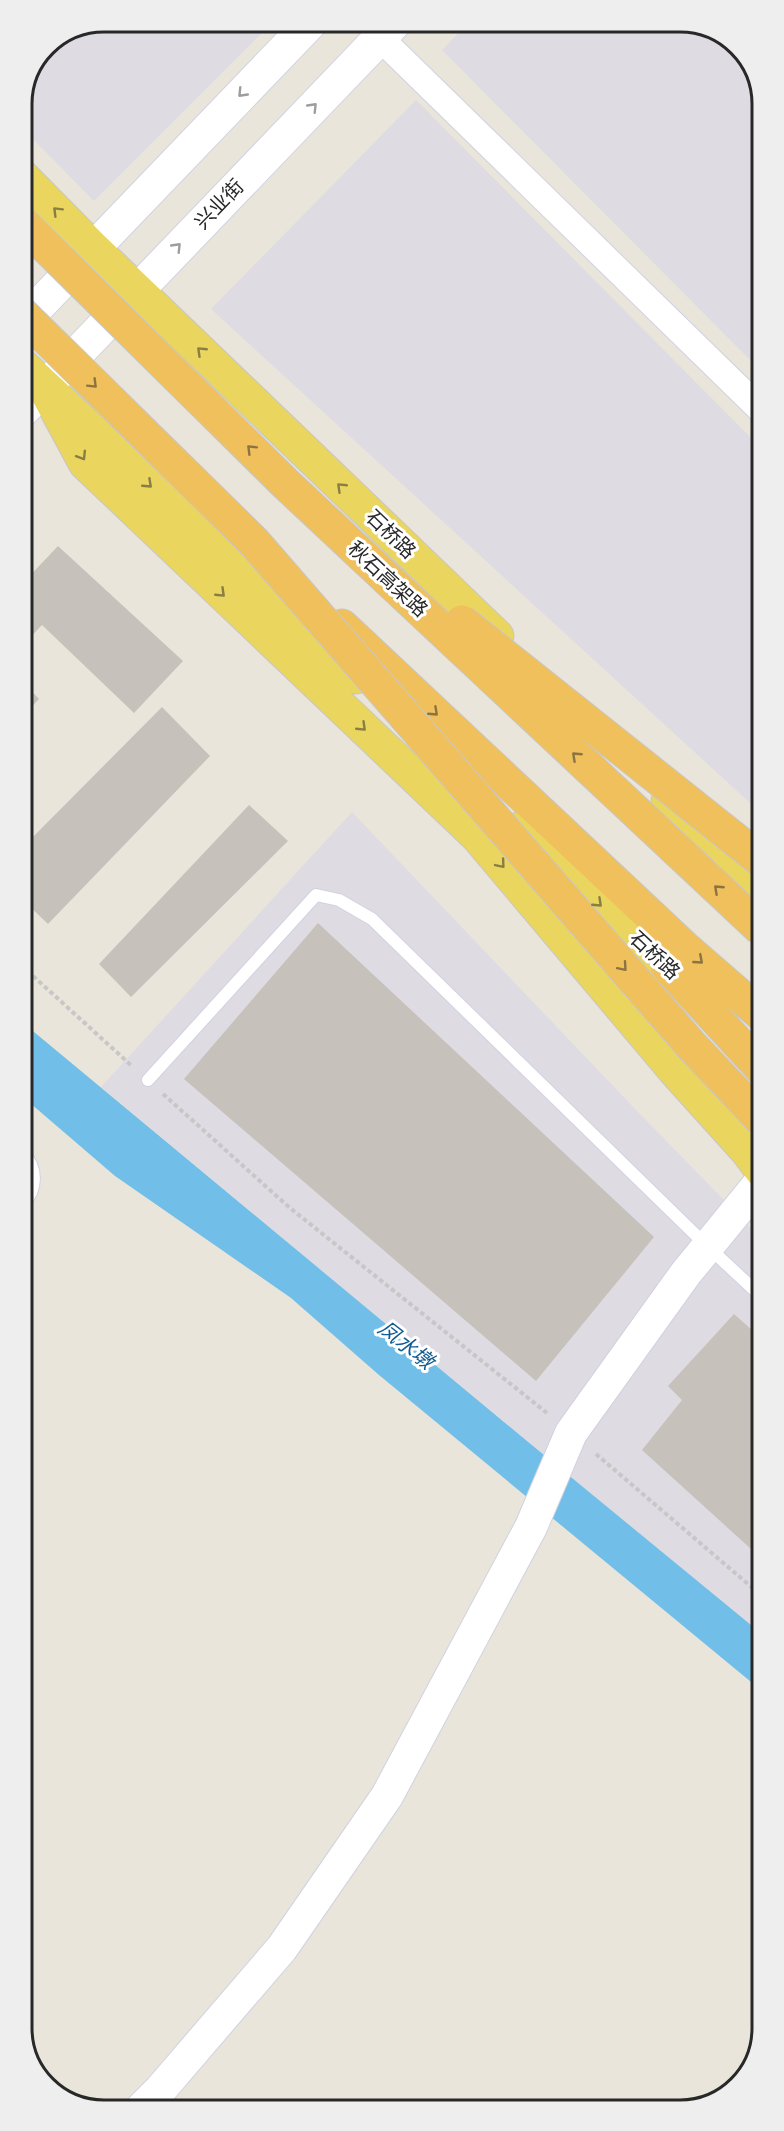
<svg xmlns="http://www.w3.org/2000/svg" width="784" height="2131" font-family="Manrope,'Noto Sans SC',sans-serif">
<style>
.industrial{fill:#dedbe3}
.water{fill:#71bfe9}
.building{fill:#c6c1ba}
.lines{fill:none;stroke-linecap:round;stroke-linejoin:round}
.service-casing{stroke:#d0d2e1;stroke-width:14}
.minor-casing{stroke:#d0d2e1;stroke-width:28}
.tertiary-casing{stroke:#d0d2e1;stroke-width:34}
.secondary-casing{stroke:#d0d2e1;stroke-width:35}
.primary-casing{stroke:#c7c7c7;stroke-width:35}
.trunk-casing{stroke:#c7c7c7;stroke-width:35}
.path{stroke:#c7c7c7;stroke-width:4;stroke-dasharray:4.5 3;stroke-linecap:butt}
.service{stroke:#fff;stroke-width:12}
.minor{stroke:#fff;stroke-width:26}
.tertiary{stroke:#fff;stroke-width:32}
.secondary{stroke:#fff;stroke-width:33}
.primary{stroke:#ead55f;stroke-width:33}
.trunk{stroke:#f0c05c;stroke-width:33}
.trunk-bridge-casing{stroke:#c7c7c7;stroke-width:35;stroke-linecap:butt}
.trunk-bridge{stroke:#f0c05c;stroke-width:33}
.oneway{stroke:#9e9e9e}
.oneway2{stroke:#897e44}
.oneway3{stroke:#8c7442}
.labels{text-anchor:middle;stroke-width:6;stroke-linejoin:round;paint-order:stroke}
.street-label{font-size:20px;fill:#282828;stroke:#fff}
.water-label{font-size:21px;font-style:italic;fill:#125c92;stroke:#fff}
.rim{fill:none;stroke:#282828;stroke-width:3}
</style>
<rect width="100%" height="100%" fill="#eae5da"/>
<!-- industrial -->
<path class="industrial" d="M104,21H274L94,201L21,127V99L45,45Z
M470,21H686L731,38L760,82L761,371L442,50Z
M416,100L761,448V813L211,309Z
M352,812L637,1111L762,1239V1634L527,1441L101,1087Z"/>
<!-- water -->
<path class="water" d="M22,1022L527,1441L762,1634V1691L379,1375L291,1298L115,1176L23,1097Z"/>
<!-- building -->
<path class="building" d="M58,546L183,661L134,713L42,625L22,646V584Z
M22,681L39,699L22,717Z
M162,707L210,756L48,924L22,899V848Z
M249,805L288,841L131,997L99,964Z
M318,923L654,1237L536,1381L184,1079Z
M734,1314L762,1339V1559L642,1450L682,1400L668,1386Z"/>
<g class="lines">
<!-- service casing -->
<g class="service-casing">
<path id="service" d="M148,1080L316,895L339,900L372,919L706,1245L762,1297
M23,1153C38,1168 37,1190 23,1204"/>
</g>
<!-- minor casing -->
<g class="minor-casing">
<path id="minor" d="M380,38L761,410"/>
</g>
<!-- tertiary casing -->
<g class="tertiary-casing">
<path id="tertiary" d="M140,2110L161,2089L282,1948L387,1796L531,1527L571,1433L686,1273L762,1180"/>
</g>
<!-- secondary casing -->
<g class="secondary-casing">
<path id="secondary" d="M21,324L312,21
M22,411L396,21"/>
</g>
<!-- primary casing -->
<g class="primary-casing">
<path id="primary" d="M21,175L93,248L497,636
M22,365L356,677
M44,387L85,463L477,836L675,1071L747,1151L762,1171
M668,801L761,892
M519,829L688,986"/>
</g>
<!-- trunk casing -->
<g class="trunk-casing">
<path id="trunk" d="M342,626L686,949L761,1014
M667,966L762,1069"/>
</g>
<!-- path -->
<path class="path" d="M22,966L133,1067
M163,1094L290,1208L547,1413
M596,1454L762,1596"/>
<!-- service -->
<use href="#service" class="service"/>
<!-- minor -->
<use href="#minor" class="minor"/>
<!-- tertiary -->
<use href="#tertiary" class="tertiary"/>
<!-- secondary -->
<use href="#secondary" class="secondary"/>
<!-- primary -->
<use href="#primary" class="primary"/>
<!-- trunk -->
<use href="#trunk" class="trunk"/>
<!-- trunk-bridge casing -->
<g class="trunk-bridge-casing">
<path id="trunk-bridge" d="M21,222L285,483L761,929
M21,313L254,542L691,1045L762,1120
M462,622L761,860"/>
</g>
<!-- trunk-bridge -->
<use href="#trunk-bridge" class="trunk-bridge"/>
</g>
<!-- one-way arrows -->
<defs><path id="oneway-chevron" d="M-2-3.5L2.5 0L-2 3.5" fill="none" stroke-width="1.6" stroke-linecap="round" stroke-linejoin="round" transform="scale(1.5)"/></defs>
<g class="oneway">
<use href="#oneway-chevron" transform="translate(242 93) rotate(134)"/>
<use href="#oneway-chevron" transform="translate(313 107) rotate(-46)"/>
<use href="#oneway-chevron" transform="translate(177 247) rotate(-46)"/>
</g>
<g class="oneway2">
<use href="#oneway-chevron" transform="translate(57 211) rotate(-135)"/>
<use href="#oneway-chevron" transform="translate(201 351) rotate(-136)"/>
<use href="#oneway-chevron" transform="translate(82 456) rotate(58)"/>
<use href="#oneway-chevron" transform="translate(148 484) rotate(43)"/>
<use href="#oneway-chevron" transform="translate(341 487) rotate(-136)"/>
<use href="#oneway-chevron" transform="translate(221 593) rotate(44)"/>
<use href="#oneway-chevron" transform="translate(362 727) rotate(44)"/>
<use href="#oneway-chevron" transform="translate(501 864) rotate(50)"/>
<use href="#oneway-chevron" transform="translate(598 903) rotate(43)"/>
</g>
<g class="oneway3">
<use href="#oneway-chevron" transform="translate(93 384) rotate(45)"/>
<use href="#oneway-chevron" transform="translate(251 449) rotate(-135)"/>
<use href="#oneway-chevron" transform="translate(434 712) rotate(43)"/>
<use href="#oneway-chevron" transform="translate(576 756) rotate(-137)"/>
<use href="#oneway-chevron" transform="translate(718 889) rotate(-137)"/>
<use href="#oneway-chevron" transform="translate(699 960) rotate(41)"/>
<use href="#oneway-chevron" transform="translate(623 967) rotate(49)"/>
</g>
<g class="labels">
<!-- street labels -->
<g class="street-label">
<text transform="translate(219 204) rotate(-46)" y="7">兴业街</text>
<text transform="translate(391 534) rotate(44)" y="7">石桥路</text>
<text transform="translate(388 579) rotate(43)" y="7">秋石高架路</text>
<text transform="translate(655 955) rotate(43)" y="7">石桥路</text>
</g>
<!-- water labels -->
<g class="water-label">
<text transform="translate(406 1345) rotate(38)" y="7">凤水墩</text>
</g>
</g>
<!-- crop -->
<path d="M0 0H784V2131H0ZM104 32H680A72 72 0 0 1 752 104V2028A72 72 0 0 1 680 2100H104A72 72 0 0 1 32 2028V104A72 72 0 0 1 104 32Z" fill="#eee" fill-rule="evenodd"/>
<path class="rim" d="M104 32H680A72 72 0 0 1 752 104V2028A72 72 0 0 1 680 2100H104A72 72 0 0 1 32 2028V104A72 72 0 0 1 104 32Z"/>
</svg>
